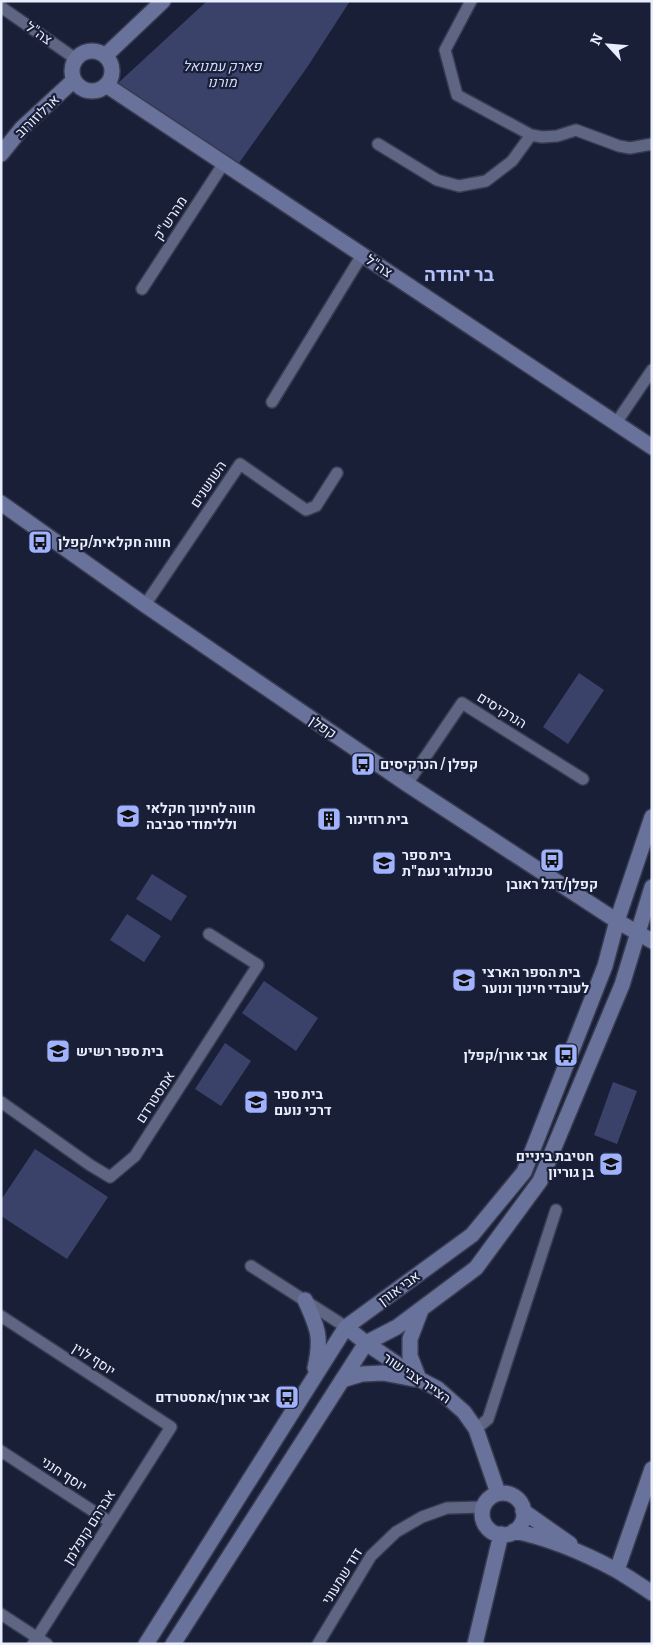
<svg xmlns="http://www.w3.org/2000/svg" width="653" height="1645" font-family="Bitter,Heebo,serif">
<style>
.green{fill:#3a426a}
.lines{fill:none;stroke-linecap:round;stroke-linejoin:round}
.street-casing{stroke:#373b50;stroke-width:14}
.secondary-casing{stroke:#373b50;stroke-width:18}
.street{stroke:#5f6684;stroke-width:11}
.secondary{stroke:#68729a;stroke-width:15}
.labels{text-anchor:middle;stroke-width:4.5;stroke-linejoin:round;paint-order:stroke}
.street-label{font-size:14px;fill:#e9eeff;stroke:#1a1f38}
.park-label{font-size:14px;font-style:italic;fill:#d0d9fb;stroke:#1a1f38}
.poi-label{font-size:14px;font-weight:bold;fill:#e9eeff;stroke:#1a1f38;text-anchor:start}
.district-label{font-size:19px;font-weight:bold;fill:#b4c2fa;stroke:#1a1f38}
</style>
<rect width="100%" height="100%" fill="#1a1f38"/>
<!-- green -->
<path class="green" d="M207,1H350L308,66L239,163L116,85Z
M579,673L604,690L568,744L543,727Z
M152,874L187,896L171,921L136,899Z
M127,914L161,936L144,962L110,940Z
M264,981L318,1018L296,1051L242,1013Z
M225,1043L251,1061L221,1106L195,1089Z
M613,1082L637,1091L617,1144L594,1135Z
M35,1149L108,1197L67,1259L1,1216V1200Z"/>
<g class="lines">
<!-- street casing -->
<g class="street-casing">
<path id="street" d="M471,1L445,50L457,95L531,135L542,137L557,136L576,130L619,146L630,148L652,144
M1,7L76,59
M378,144L437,180L459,186L486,181L512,161L531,135
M142,289L224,163
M272,402L362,255
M616,423L652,370
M145,605L240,464L306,510L316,506L337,473
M407,784L462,703L583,779
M1,1102L90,1165L110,1177L135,1156L258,965L209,934
M251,1266L346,1327
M1,1316L171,1427L33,1644
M476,1429L488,1419L556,1210
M1,1451L110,1522
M1,1614L47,1644
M318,1644L371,1556L396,1532L422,1517L447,1508L483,1507"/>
</g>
<!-- secondary casing -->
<g class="secondary-casing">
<path id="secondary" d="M72 71a20 20 0 1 1 40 0a20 20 0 1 1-40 0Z
M105,56L163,1
M106,85L652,447
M1,154L22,128L74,80
M1,503L145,605L407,784L617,921L652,941
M305,1300C318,1328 322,1338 315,1368
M346,1327L366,1343L419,1379L438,1389L464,1412L476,1429L498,1493
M419,1379L410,1356V1339L421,1310
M342,1380L362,1374L383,1373L414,1379
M482 1514a21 21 0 1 1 42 0a21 21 0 1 1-42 0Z
M523,1511L570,1544
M514,1531C548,1538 584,1553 616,1570C628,1577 640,1585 652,1593
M617,1570L652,1469
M146,1644L346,1327L472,1235L524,1172L605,966L617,921L652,817
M173,1644L366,1343L397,1327L476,1268L540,1181L622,985L652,887
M475,1644L501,1534"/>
</g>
<!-- street -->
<use href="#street" class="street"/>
<!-- secondary -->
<use href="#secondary" class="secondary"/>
</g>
<!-- icons -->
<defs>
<g id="bus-square" transform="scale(1.25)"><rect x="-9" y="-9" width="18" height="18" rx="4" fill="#a1b2fd" stroke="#1a1f38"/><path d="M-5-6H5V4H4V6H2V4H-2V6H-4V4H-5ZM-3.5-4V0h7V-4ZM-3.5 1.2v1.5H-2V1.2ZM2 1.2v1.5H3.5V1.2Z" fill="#111"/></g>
<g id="school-square" transform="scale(1.25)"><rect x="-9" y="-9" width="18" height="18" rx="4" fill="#a1b2fd" stroke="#1a1f38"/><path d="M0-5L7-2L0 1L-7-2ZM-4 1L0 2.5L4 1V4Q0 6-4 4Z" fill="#111"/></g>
<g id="building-square" transform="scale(1.25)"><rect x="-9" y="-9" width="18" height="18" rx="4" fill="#a1b2fd" stroke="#1a1f38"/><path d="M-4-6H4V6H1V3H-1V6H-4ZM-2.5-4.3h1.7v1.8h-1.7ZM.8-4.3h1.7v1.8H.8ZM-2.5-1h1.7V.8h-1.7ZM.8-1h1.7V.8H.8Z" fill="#111"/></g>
</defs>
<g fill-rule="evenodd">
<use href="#bus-square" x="40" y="542"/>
<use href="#bus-square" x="363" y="764"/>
<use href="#school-square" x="128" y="816"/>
<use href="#building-square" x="329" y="819"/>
<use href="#bus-square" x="552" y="860"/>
<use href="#school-square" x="384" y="863"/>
<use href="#school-square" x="464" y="980"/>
<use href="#school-square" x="58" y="1051"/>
<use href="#bus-square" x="566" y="1055"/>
<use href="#school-square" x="256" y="1102"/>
<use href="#school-square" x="611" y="1164"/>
<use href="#bus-square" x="287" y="1397"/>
</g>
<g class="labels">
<!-- street labels -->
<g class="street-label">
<text transform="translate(39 33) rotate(35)" y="5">צה"ל</text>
<text transform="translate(37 116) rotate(-44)" y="5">ארלוזורוב</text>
<text transform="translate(170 218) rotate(-57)" y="5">מהרש"ק</text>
<text transform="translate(379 266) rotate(34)" y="5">צה"ל</text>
<text transform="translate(208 484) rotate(-56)" y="5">השושנים</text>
<text transform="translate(502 710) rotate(32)" y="5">הנרקיסים</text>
<text transform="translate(323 727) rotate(34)" y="5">קפלן</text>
<text transform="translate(155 1097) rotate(-57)" y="5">אמסטרדם</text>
<text transform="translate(399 1288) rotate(-36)" y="5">אבי אורן</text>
<text transform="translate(94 1359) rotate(33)" y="5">יוסף לוין</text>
<text transform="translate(417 1378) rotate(34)" y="5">הצייר צבי שור</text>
<text transform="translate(64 1474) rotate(33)" y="5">יוסף חנני</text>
<text transform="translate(89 1527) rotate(-58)" y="5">אברהם קופלמן</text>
<text transform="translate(342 1576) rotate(-58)" y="5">דוד שמעוני</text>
</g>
<!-- park labels -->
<g class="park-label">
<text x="222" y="71">פארק עמנואל<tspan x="222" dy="16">מורנו</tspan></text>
</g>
<!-- poi labels -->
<g class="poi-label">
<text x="58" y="547">חווה חקלאית/קפלן</text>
<text x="380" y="769">קפלן / הנרקיסים</text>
<text x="146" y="813">חווה לחינוך חקלאי<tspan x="146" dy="16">וללימודי סביבה</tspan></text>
<text x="346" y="824">בית רוזינור</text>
<text x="402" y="860">בית ספר<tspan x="402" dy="16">טכנולוגי נעמ"ת</tspan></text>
<text x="552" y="889" text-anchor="middle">קפלן/דגל ראובן</text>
<text x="482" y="977">בית הספר הארצי<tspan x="482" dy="16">לעובדי חינוך ונוער</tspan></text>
<text x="76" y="1056">בית ספר רשיש</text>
<text x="548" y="1060" text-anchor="end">אבי אורן/קפלן</text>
<text x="274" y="1099">בית ספר<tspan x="274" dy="16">דרכי נועם</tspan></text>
<text x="594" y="1161" text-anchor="end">חטיבת ביניים<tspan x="594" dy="16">בן גוריון</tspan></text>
<text x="270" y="1402" text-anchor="end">אבי אורן/אמסטרדם</text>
</g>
<!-- district labels -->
<g class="district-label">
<text x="459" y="281">בר יהודה</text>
</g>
</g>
<!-- border -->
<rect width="653" height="1645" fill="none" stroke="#e9eeff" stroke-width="5"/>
<!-- north arrow -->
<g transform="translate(608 45) rotate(296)" stroke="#1a1f38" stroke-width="4" paint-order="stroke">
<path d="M0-4L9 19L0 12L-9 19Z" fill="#e9eeff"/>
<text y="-8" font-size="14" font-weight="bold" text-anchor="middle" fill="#e9eeff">N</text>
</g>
</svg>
